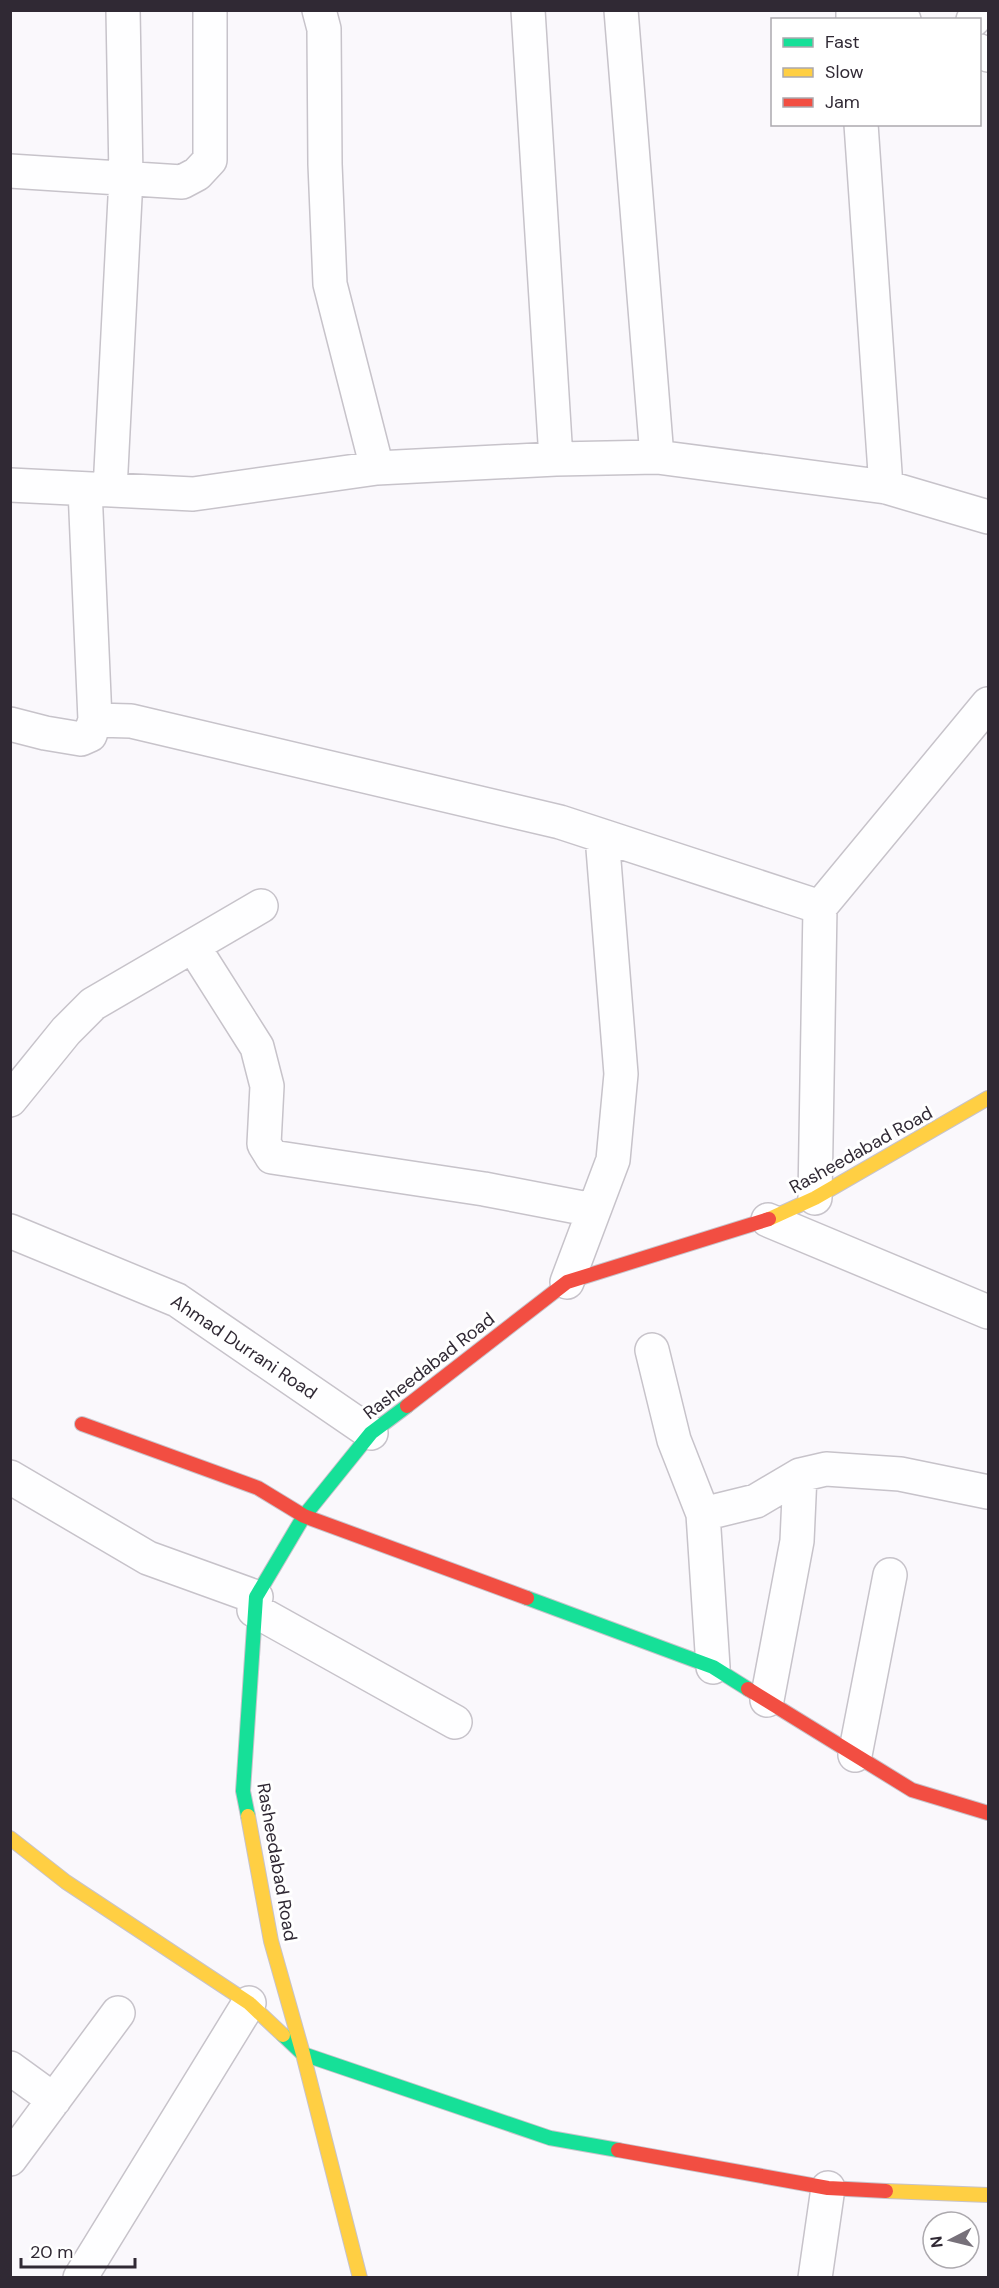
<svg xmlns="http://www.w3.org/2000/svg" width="999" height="2288" font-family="'DM Sans',sans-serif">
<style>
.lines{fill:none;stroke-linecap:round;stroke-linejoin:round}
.street-casing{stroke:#c7c3ca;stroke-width:36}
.fast-casing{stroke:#c7c3ca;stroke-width:16}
.slow-casing{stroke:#c7c3ca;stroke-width:16}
.jam-casing{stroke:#c7c3ca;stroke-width:16}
.street{stroke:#fefeff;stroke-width:33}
.fast{stroke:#16e098;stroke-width:14}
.slow{stroke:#ffcf43;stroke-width:14}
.jam{stroke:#f24e42;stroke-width:14}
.labels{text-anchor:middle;stroke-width:6;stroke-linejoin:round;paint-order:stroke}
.street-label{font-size:18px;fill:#302934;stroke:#fff}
</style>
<rect width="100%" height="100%" fill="#faf8fc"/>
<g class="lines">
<!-- street casing -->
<g class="street-casing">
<path id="street" d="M319,10L324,29L325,164L330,284L377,468
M528,10L556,459
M621,10L657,457
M853,10V20
M882,10L904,20
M973,20L982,10
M980,51L988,55
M861,124L886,487
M10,171L182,182L197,174L210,160V10
M10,485L193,494L377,468L556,459L657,457L886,487L988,517
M110,490L126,178L123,10
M95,720L131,721L560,822L820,907
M10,724L45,733L81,739L90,735L95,720L85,489
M193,946L257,1047L267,1086L264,1144L272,1157L484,1189L593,1210
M10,1100L66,1031L93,1004L261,906
M815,1198L820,907L988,704
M768,1220L988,1312
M10,1231L177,1300L371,1433
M567,1282L613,1160L621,1074L602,836
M652,1350L674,1440L703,1514L713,1667
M10,1477L148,1558L256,1597
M703,1514L756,1501L800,1475L826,1469L900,1474L988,1492
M254,1610L455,1722
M767,1700L797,1541L800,1475
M855,1755L890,1575
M10,2068L54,2100
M10,2159L118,2013
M80,2278L249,2003
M815,2278L828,2188"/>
</g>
<!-- fast casing -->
<g class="fast-casing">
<path id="fast" d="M527,1598L713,1667L748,1689
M248,1816L243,1791L256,1597L304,1516L371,1433L407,1406
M283,2035L303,2054L550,2138L618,2150"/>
</g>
<!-- slow casing -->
<g class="slow-casing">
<path id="slow" d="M769,1219L815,1198L988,1098
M248,1816L271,1941L303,2054L360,2278
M10,1838L66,1882L249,2003L283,2035
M886,2191L988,2195"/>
</g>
<!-- jam casing -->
<g class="jam-casing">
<path id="jam" d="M407,1406L567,1282L769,1219
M82,1424L258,1488L304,1516L527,1598
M748,1689L912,1790L988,1813
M618,2150L828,2188L886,2191"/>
</g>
<!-- street -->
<use href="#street" class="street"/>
<!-- fast -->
<use href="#fast" class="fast"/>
<!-- slow -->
<use href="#slow" class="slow"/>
<!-- jam -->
<use href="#jam" class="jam"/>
</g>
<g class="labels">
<!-- street labels -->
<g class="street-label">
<text transform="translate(861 1150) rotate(-29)" y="6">Rasheedabad Road</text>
<text transform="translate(244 1347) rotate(34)" y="6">Ahmad Durrani Road</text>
<text transform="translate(429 1366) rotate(-38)" y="6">Rasheedabad Road</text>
<text transform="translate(277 1862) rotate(80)" y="6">Rasheedabad Road</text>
</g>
</g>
<!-- border -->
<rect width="999" height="2288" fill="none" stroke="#302934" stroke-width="24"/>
<!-- legend -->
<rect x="771" y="18" width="210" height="108" fill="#ffffff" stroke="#aca9ae" stroke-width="1.5"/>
<rect x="783" y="38" width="30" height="9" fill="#16e098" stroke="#aca9ae" stroke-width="1.5"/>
<text x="825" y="48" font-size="18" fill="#302934">Fast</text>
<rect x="783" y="68" width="30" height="9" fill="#ffcf43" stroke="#aca9ae" stroke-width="1.5"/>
<text x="825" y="78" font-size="18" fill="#302934">Slow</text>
<rect x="783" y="98" width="30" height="9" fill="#f24e42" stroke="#aca9ae" stroke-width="1.5"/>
<text x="825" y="108" font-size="18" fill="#302934">Jam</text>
<!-- north arrow -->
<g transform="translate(951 2240) rotate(263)"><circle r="28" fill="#ffffff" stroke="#aca9ae" stroke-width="1.5"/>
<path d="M0-4.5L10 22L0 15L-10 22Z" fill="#77717a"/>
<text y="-9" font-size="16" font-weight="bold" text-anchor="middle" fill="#302934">N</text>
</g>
<!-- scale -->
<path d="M21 2258v9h114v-9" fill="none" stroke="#302934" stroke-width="3"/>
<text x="30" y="2258" font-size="18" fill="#302934" stroke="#ffffff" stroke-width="4.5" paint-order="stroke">20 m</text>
</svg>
